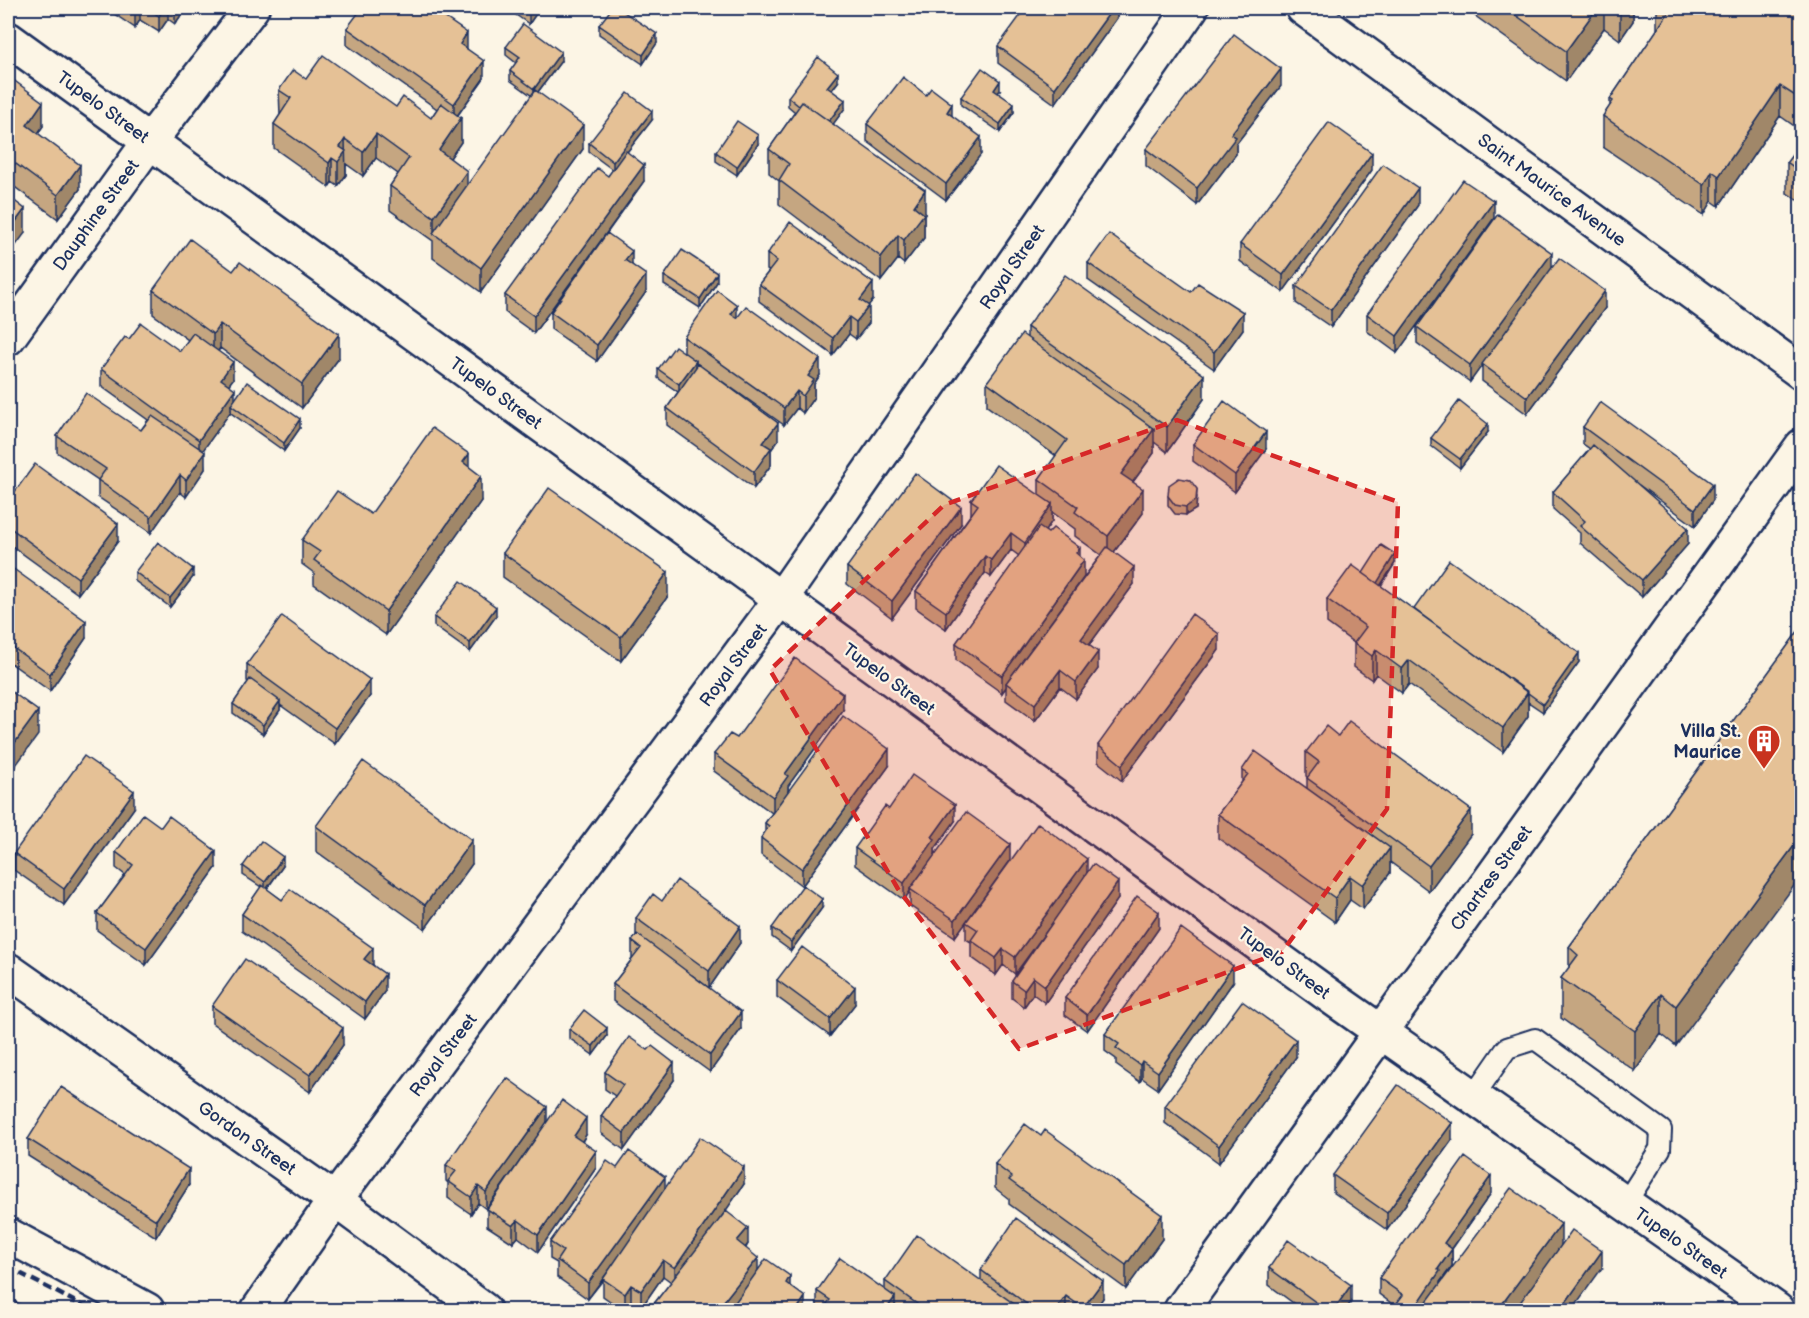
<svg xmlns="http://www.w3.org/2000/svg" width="1809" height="1318" font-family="'Balsamiq Sans',sans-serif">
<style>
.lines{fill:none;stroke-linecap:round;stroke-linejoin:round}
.service-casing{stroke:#1b2f5e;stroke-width:24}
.minor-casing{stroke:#1b2f5e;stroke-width:38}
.service{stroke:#fcf5e5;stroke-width:20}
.minor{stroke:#fcf5e5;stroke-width:33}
.rail{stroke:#1b2f5e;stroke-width:4.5;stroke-dasharray:9 4.5;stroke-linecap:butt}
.wall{fill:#c5a681;stroke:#1b2f5e;stroke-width:1.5;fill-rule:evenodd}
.shaded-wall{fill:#a08769;stroke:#1b2f5e;stroke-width:1.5}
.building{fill:#e5c196;stroke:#1b2f5e;stroke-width:1.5}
.marked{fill:#d62828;fill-opacity:0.2;stroke:#d62828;stroke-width:4.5;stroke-dasharray:12 8;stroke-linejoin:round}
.labels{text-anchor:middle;stroke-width:4.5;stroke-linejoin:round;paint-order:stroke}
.street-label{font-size:18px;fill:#1b2f5e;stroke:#fcf5e5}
.poi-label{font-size:18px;font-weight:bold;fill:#1b2f5e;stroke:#fcf5e5;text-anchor:end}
</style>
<rect width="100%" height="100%" fill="#fcf5e5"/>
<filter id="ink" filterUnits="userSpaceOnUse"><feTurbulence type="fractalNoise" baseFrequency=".0167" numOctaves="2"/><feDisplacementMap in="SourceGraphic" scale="12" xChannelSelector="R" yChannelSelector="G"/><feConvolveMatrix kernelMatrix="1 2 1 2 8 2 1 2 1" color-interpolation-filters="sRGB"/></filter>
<g filter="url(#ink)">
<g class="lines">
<!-- service casing -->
<g class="service-casing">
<path id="service" d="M1473,1097L1507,1048L1535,1039L1661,1130L1660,1149L1625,1204"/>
</g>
<!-- minor casing -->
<g class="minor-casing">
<path id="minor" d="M1303,8L1802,373
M8,39L1334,999L1777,1310
M8,338L150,141L252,8
M8,970L335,1200L484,1310
M8,1235L147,1310
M258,1310L335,1200L780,600L1191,8
M1181,1310L1802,446"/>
</g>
<!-- service -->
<use href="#service" class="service"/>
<!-- minor -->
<use href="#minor" class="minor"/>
<!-- rail -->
<path class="rail" d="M8,1267L91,1310"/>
</g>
<!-- wall -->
<path class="wall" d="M110,8H186L175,24L168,19L159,32L140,20L135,28L110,11Z
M506,8H540L529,24Z
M1117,8V18L1055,104L998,63V46Z
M1464,8H1633V21L1620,40L1604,28L1566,81Z
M1657,8H1802L1800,130L1780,116L1719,206L1712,201L1704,215L1603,147V116L1610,106V99L1657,30Z
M599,25L657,43L643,64L599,34Z
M347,28L467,49L484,78L458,115L461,142L450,158L467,186L532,96L510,80V71L516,63L506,55V47L561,61L538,92L583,149L481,292L433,258V241L390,210V186L398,174L376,158L363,176L346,164V175L338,186L332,182L329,187L274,148V124L280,115L279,90L306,79L431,118L437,109L347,45Z
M8,76L43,126L38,133L80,189L58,219L8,182Z
M838,82L832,90L845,108L833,124L925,214L924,216V238L904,264L898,259L881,281L779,204V181L769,173V149L795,112L788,106V97Z
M1281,86L1236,144V154L1197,205L1146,166V149Z
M1000,90L998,93L1014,112L1000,132L961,105V97Z
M952,116L981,154L946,200L867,141V124Z
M652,120L627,152L644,181L607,233L632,265L646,292L597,361L551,329V312L601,241L534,333L505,312V295L613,170L589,152V143Z
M1802,142V203L1787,193V162Z
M758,144L737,175L716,161V152Z
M1372,170L1283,292L1240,261V244Z
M1418,205L1331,327L1296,303V286Z
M1494,218L1397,353L1367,331V314Z
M767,254L873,300L868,305L869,323L856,339L849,334L833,355L759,301V284L769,271L767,270Z
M1088,263L1243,329L1214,369L1088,280Z
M1552,268L1605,308L1527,414L1482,381V365L1470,382L1417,343V327Z
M664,276L717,282L700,308L664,285Z
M153,290L339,358L302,408L220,348L218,352L233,379L229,384L235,399L300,428L284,451L231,413V411L203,450L205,469L186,497L180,492L151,533L98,497V480L57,452V436L141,430L148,420L101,386V369L129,339L180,351L188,340L153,314Z
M737,317L820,375L814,384V397L803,413L797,408L784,425L696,363V367L778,440L771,450V465L754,488L667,425V408L678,392L658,378V369L684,352V337Z
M1027,327L1204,399L1167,452L1154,442V453L1133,482L1143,513L1114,552L1134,584L1089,645L1098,669L1076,699L1060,687L1035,721L1006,700V687L1002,693L956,660V643L1019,556L1011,550L991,577L985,573L946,629L916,608V591L971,514V500L1039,495V479L1056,456L987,406V382L1027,337ZM1052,512L1075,529V536L1101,555L1084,577L1080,557L1045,531L1052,521Z
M1583,427L1713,500L1695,526L1639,485L1688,544L1642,597L1580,543V533L1553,509V492L1590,449L1583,444Z
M1488,432L1460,468L1431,446V438Z
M1193,444L1266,449L1235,492L1193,461Z
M469,467L481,501L386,635L314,584V573L302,564V540L371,514Z
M1168,496L1197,497L1196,509L1186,515L1175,514L1168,505Z
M8,501L118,541L78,594L8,543Z
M961,524L892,618L847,584V567Z
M503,553L668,596L621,661L503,577Z
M1395,563L1381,586L1414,610L1579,662L1543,712L1528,702V716L1503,752L1409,684L1402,693L1376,674L1372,680L1354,667V643L1327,623V599L1363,573Z
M8,565L86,638L50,691L8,661Z
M135,572L193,577L170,607L135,581Z
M496,616L470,652L434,626V617Z
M1802,626L1676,1046L1661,1034L1635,1071L1561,1018V978L1569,968V947Z
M1219,650L1122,781L1098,762V745Z
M247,664L370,696L335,744L280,705V710L263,734L233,713V704L248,682L247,681Z
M843,710L788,786V791L889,766L802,886L761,855V838L765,832V823L772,813L714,771V754L737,738Z
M1338,736L1471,834L1429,891L1390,862V873L1363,909L1350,900L1335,922L1218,838V814L1242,782V770L1307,789V777L1306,776V752Z
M134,808L64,905L14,870V853Z
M955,821L935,849V854L1010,861L955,937L910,906V891L904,900L855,865V848Z
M316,826L472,864L425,929L316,851Z
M116,852L216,868L146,965L97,930V913L125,875L116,868Z
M243,866H283L267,889L373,965H372L385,991L365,1019L242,931V914L261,887L243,875Z
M1087,874L1118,899L1045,1003L1033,994L1024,1007L1012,998V981L1059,913L1015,974L1003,965L996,975L971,957V942L966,939V922Z
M662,901L740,943L709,988L692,975L741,1029L710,1072L613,1001V984L632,959V941L636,936V918Z
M822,908L791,951L772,937V928Z
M1159,928L1087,1031L1065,1015V998Z
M777,980L855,1004L830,1036L777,997Z
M1233,982L1158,1089L1142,1078L1140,1082L1116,1065V1059L1105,1051V1034Z
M212,1006L343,1045L310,1092L212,1023Z
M569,1029L607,1036L593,1055L569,1038Z
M1296,1057L1219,1163L1165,1123V1106Z
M605,1072L674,1080L624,1150L601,1133V1116L615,1096L605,1089Z
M586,1135L582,1142L596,1168L538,1252L518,1237L513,1243L487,1226V1209L511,1174L486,1209L478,1203L471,1214L448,1198V1183L446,1181V1165Z
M28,1139L189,1185L156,1237L28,1156Z
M1452,1140L1387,1230L1333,1192V1175Z
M995,1164L1162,1239L1126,1289L1009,1204V1199L995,1188Z
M617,1168L665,1188L744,1184L717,1223L748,1244L746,1248L758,1271L790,1287L805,1311H653V1305L671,1282L663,1276L641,1308L631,1302L625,1311H624L603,1296V1280L588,1299L557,1277V1263L550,1259V1242Z
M1491,1193L1452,1249V1266L1440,1283L1561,1246L1602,1268L1395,1306L1379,1294V1278Z
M1269,1268L1351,1302L1345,1311H1304L1269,1285Z
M981,1270L1103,1298L1094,1311H903L895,1305V1311H820L817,1308V1291L885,1290V1281L981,1280Z"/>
<!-- shaded-wall -->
<path class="shaded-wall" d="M137,8H140V20L135,28V11Z
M164,8H168V19L159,32V16Z
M175,8H186L175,24Z
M529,8H540L529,24Z
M1113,8H1117V18L1055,104V88Z
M1597,8H1604V28L1566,81V51Z
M1621,8H1633V21L1620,40V9Z
M467,33V50L460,44Z
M657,34V43L643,64V55Z
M561,52V61L534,97V89Z
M484,61V78L454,120V104Z
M1281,69V86L1236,144V154L1197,205V188L1231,134Z
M838,73V82L827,95V87Z
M1000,81V90L994,98V90Z
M1780,86V116L1719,206V176Z
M1802,97V128L1800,130V99Z
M845,100V108L826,134V125Z
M43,102V126L27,149V125Z
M952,104V121L947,112Z
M1014,104V112L1000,132V124Z
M652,111V120L613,170V162Z
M461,118V142L439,174V150Z
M583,125V149L481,292V268Z
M376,134V158L363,176V152Z
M758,135V144L737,175V167Z
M981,137V154L946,200V184Z
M345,139L346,175L338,186V162L340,147Z
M1372,153V170L1283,292V275Z
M332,158V182L329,187V163Z
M80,165V189L58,219V195Z
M644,165V181L534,333V316Z
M467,171V195L434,234V217Z
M1712,171V201L1704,215V185Z
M1418,188V205L1331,327V310Z
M925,190V214L924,216V238L904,264V240L914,206Z
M1494,201V218L1397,353V336Z
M25,209V233L8,256V232Z
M898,235V259L881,281V257Z
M632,251V268L625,260Z
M1552,253V269L1470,382V365Z
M717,273V282L700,308V299Z
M646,275V292L597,361V345Z
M873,283V300L860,316V300Z
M1605,291V308L1527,414V397Z
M737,305V322L731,314Z
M869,306V323L856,339V322Z
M1243,312V329L1214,369V352Z
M849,317V334L833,355V338Z
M220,324V348L213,358V334Z
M339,334V358L302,408V384Z
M820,359V375L814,384V397L803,413V396L808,376Z
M696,361V369L679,393V384Z
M233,362V379L221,395V379Z
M1204,375V399L1167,452V427Z
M235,389V405H231V411L199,456V440Z
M797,391V408L784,425V408Z
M300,419V428L284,451V443Z
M778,423V440L771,450V465L754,488V472L763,443Z
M1488,424V432L1460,468V459Z
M1154,429V453L1121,498V474Z
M1266,432V449L1235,492V475Z
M205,452V469L186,497V480Z
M469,454V478L463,462Z
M180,475V492L151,533V517Z
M481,476V501L386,635V611Z
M1713,484V500L1695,526V509Z
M1143,489V513L1108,560V536Z
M1197,489L1196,509L1186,515V507Z
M1052,504V521L1025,560V543Z
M961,507V524L892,618V601Z
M118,524V541L78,594V578Z
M1688,528V544L1642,597V580Z
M1011,533V550L991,577V560Z
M1080,548V564L1076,553Z
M1395,554V563L1373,597V588Z
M985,556V573L946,629V612Z
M1084,560V577L1006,683V687L1002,693V676Z
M1134,567V584L1081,656V639Z
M193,569V577L170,607V598Z
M668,572V596L621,661V637Z
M496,607V616L470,652V643Z
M86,621V638L50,691V674Z
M1219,634V650L1122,781V765Z
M1376,650V674L1372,680V656Z
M1098,652V669L1076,699V682Z
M1579,653V662L1543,712V704Z
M1409,660V684L1402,693V669Z
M1060,670V687L1035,721V704Z
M370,680V696L335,744V728Z
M1528,692V716L1503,752V728Z
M843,694V710L788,786V793L773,814V797L785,774Z
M280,701V710L263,734V725Z
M38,711V735L8,776V752Z
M889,749V766L802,886V869Z
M134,791V808L64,905V889Z
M955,805V821L935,849V856L910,889V891L904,900V883L932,837Z
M1471,810V834L1429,891V866Z
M1802,835V875L1676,1046V1006Z
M472,840V864L425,929V905Z
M1010,844V861L955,937V920Z
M1390,848V873L1363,909V885Z
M216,851V868L146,965V948Z
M283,857V866L265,891V882Z
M1087,859V876L1015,974V957Z
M1350,876V900L1335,922V898Z
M1118,882V899L1045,1003V986Z
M822,899V908L791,951V942Z
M1159,912V928L1087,1031V1015Z
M740,926V943L709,988V971Z
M373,948V965L364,976V959Z
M1003,949V965L996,975V958Z
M1233,966V982L1158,1089V1072Z
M385,974V991L365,1019V1002Z
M1033,977V994L1024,1007V990Z
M855,987V1004L830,1036V1019Z
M1661,994V1034L1635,1071V1031Z
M741,1012V1029L710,1072V1055Z
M343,1028V1045L310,1092V1075Z
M607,1028V1036L593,1055V1046Z
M1296,1040V1057L1219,1163V1146Z
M1142,1061V1078L1140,1082V1065Z
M674,1063V1080L624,1150V1133Z
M547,1107V1123L486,1209V1192Z
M586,1118V1135L574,1153V1136Z
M1452,1123V1140L1387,1230V1213Z
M596,1151V1168L538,1252V1235Z
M744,1167V1184L675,1285V1268Z
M189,1169V1185L156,1237V1220Z
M1491,1176V1193L1444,1260V1243Z
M665,1177V1194L588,1299V1283Z
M478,1186V1203L471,1214V1197Z
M1162,1215V1239L1126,1289V1265Z
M518,1220V1237L513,1243V1226Z
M1561,1224V1248L1515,1311H1497Z
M748,1228V1244L737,1258V1241Z
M1452,1249V1266L1440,1282V1288L1424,1311H1413L1438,1269Z
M1602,1251V1268L1571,1311H1561V1309Z
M758,1258V1275L730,1311H716Z
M663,1260V1276L641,1308V1291Z
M790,1276V1293L786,1283Z
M1103,1281V1298L1094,1311H1083V1308Z
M631,1285V1302L625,1311V1294Z
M1351,1285V1302L1345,1311H1333Z
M1066,1296V1311H1055Z
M805,1297V1311H796Z
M895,1297V1311H885Z"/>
<!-- building -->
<path class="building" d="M130,8H137L135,11Z
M147,8H164L159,16Z
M362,8H431L467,33L460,44L484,61L454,104L347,28Z
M612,8H618L657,34L643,55L599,25Z
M1026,8H1113L1055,88L998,46Z
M1506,8H1597L1566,51Z
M1669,8H1802V97L1800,99L1780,86L1719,176L1712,171L1704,185L1603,116L1613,101L1610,99L1671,9Z
M523,24L561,52L534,89L510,71L520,57L506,47Z
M1234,34L1281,69L1231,134L1236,137L1197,188L1146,149Z
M323,55L396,107L403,97L431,118L441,103L461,118L439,150L467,171L434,217L390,186L409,158L376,134L363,152L345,139L340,147L346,151L338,162L332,158L329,163L274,124L291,98L279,90L293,70L306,79Z
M818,57L838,73L827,87L845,100L829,121L802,102L799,106L788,97Z
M982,68L1000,81L994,90L1014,104L1000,124L961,97Z
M8,76L43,102L27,125L80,165L58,195L8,158Z
M903,77L926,95L931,88L952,104L947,112L981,137L946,184L867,124Z
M535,90L583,125L481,268L433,233Z
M628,93L652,111L613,162L589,143Z
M802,102L925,190L914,206L924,214L904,240L898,235L881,257L779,180L789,164L769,149Z
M737,121L758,135L737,167L716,152Z
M1329,122L1372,153L1283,275L1240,244Z
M1802,142V173L1787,162Z
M626,151L644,165L534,316L505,295L597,168L608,176Z
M1383,164L1418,188L1331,310L1296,286Z
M1463,180L1494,201L1397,336L1367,314Z
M8,196L25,209L8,232Z
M1498,214L1552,253L1470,365L1417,327Z
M790,222L873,283L860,300L869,306L856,322L849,317L833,338L759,284L777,261L767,254Z
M607,233L632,251L625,260L646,275L597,345L551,312Z
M1109,234L1191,292L1198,283L1243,312L1214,352L1088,263Z
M190,239L233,271L240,262L339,334L302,384L220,324L213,334L153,290Z
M682,250L717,273L700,299L664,276Z
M1559,258L1605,291L1527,397L1482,364Z
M1065,275L1204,375L1167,427L1027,327Z
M717,290L737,305L731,314L737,318L746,306L820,359L808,376L814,380L803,396L797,391L784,408L684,337Z
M141,323L180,351L193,333L233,362L221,379L235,389L199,440L101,369L125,337L129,339Z
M1022,334L1154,429L1121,474L1143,489L1108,536L1075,512L1078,507L1039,479L1067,440L987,382Z
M675,346L696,361L679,384L658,369Z
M698,364L778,423L763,443L771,448L754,472L667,408Z
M247,382L300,419L284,443L231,405Z
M86,393L141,430L152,416L205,452L186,480L180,475L151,517L98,480L106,469L57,436Z
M1224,401L1266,432L1235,475L1193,444Z
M1459,401L1488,424L1460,459L1431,438Z
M1600,402L1713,484L1695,509L1583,427Z
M432,428L469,454L463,462L481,476L386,611L314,560L320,552L302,540L337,491L371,514Z
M1593,445L1688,528L1642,580L1580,526L1585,521L1553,492Z
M35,464L118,524L78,578L8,526V501Z
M996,465L1052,504L1025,543L1011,533L991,560L985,556L946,612L916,591L978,505L971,500Z
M915,473L961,507L892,601L847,567Z
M1179,478L1190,480L1197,489L1196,500L1186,507L1175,505L1168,496L1169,485Z
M549,488L668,572L621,637L503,553Z
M1039,527L1048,533L1053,528L1080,548L1076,553L1084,560L1002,676L956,643Z
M158,542L193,569L170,598L135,572Z
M1381,545L1395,554L1377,583L1363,573Z
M1107,547L1134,567L1081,639L1098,652L1076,682L1060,670L1035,704L1006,683Z
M1449,560L1579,653L1543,704L1414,609Z
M8,565L86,621L50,674L8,644Z
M1352,565L1528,692L1503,728L1409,660L1402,669L1376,650L1372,656L1354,643L1366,627L1327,599Z
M461,581L496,607L470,643L434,617Z
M1192,614L1219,634L1122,765L1098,745Z
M282,616L370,680L335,728L247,664Z
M1802,626V835L1676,1006L1661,994L1635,1031L1561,978L1578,955L1569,947Z
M795,658L843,694L785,774L788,776L773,797L714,754L730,734L737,738Z
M250,679L280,701L263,725L233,704Z
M8,689L38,711L8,752Z
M843,716L889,749L802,869L761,838L769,826L765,823Z
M1349,721L1471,810L1429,866L1307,778L1319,762L1306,752L1326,726L1338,736Z
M1255,751L1390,848L1363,885L1350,876L1335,898L1218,814L1248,774L1242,770Z
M84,756L134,791L64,889L14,853Z
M363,761L472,840L425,905L316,826Z
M912,775L955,805L932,837L935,839L904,883L855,848L885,806L889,809Z
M966,812L1010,844L955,920L910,889Z
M143,814L161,827L169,816L216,851L146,948L97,913L133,865L116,852Z
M1038,823L1087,859L1015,957L1003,949L996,958L971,940L978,930L966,922Z
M261,841L283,857L265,882L243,866Z
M1093,864L1118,882L1045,986L1033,977L1024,990L1012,981Z
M677,880L740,926L709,971L636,918L653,894L662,901Z
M262,885L282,900L290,889L373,948L364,959L385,974L365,1002L242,914Z
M803,885L822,899L791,942L772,928Z
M1137,896L1159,912L1087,1015L1065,998Z
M1181,928L1233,966L1158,1072L1142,1061L1140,1065L1116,1048L1119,1044L1105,1034Z
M637,934L741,1012L710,1055L613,984L641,948L632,941Z
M802,947L855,987L830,1019L777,980Z
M245,959L343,1028L310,1075L212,1006Z
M1242,1001L1296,1040L1219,1146L1165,1106Z
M584,1010L607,1028L593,1046L569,1029Z
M629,1037L648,1050L652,1046L674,1063L624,1133L601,1116L623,1085L605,1072Z
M507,1078L547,1107L486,1192L478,1186L471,1197L448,1181L456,1171L446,1165Z
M1398,1085L1452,1123L1387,1213L1333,1175Z
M61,1087L189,1169L156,1220L28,1139Z
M562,1100L586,1118L574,1136L596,1151L538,1235L518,1220L513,1226L487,1209Z
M1025,1124L1041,1136L1045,1130L1162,1215L1126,1265L1009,1180L1012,1177L995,1164Z
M700,1137L744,1167L675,1268L663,1260L641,1291L631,1285L625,1294L603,1279Z
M629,1151L665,1177L588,1283L557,1260L563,1251L550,1242L607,1161L617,1168Z
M1465,1157L1491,1176L1444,1243L1452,1249L1438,1269L1440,1271L1413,1311H1391L1403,1295L1379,1278Z
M1511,1188L1561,1224L1497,1311H1420Z
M726,1211L748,1228L737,1241L758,1258L716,1311H660L653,1305Z
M1016,1218L1103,1281L1083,1308L1066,1296L1055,1311H1036L981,1270Z
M1572,1230L1602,1251L1561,1309L1563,1311H1514Z
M917,1235L1024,1311H927L885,1281Z
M1288,1240L1351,1285L1333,1311H1328L1269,1268Z
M840,1258L895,1297L885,1311H824L823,1309L830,1300L817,1291Z
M766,1259L790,1276L786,1283L805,1297L796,1311H729Z
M8,1298L33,1311H8Z
M1602,1303L1612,1311H1597Z"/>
</g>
<!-- marked area -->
<path class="marked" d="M1177,420L1398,502L1387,809L1282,952L1019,1049L898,889L770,670L944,505Z"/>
<!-- icons -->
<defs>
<g id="building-pin" transform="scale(1.725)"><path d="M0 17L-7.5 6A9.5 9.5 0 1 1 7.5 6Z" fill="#c8321e" stroke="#fcf5e5"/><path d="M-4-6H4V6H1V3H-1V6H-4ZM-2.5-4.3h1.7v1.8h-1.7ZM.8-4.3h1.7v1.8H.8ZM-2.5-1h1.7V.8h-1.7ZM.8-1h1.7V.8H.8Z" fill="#fff"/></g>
</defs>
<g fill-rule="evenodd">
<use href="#building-pin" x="1764" y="741"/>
</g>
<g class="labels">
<!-- street labels -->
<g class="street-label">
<text transform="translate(103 107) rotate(36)" y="6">Tupelo Street</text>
<text transform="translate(1552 190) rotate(36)" y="6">Saint Maurice Avenue</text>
<text transform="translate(96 215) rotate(-54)" y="6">Dauphine Street</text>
<text transform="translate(1012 267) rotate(-55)" y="6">Royal Street</text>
<text transform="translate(496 393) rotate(36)" y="6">Tupelo Street</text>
<text transform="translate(733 665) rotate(-53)" y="6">Royal Street</text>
<text transform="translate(889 679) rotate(36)" y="6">Tupelo Street</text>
<text transform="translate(1491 878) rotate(-54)" y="6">Chartres Street</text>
<text transform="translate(1284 963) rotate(36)" y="6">Tupelo Street</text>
<text transform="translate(443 1055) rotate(-53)" y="6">Royal Street</text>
<text transform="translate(247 1138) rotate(35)" y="6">Gordon Street</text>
<text transform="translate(1681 1243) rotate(35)" y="6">Tupelo Street</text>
</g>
<!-- poi labels -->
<g class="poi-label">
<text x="1741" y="737">Villa St.<tspan x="1741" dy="21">Maurice</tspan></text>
</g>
</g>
<!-- margin -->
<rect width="1809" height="1318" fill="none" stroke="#fcf5e5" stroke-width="30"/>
<rect x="15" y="15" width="1779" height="1288" fill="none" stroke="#1b2f5e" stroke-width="2" filter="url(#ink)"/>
</svg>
